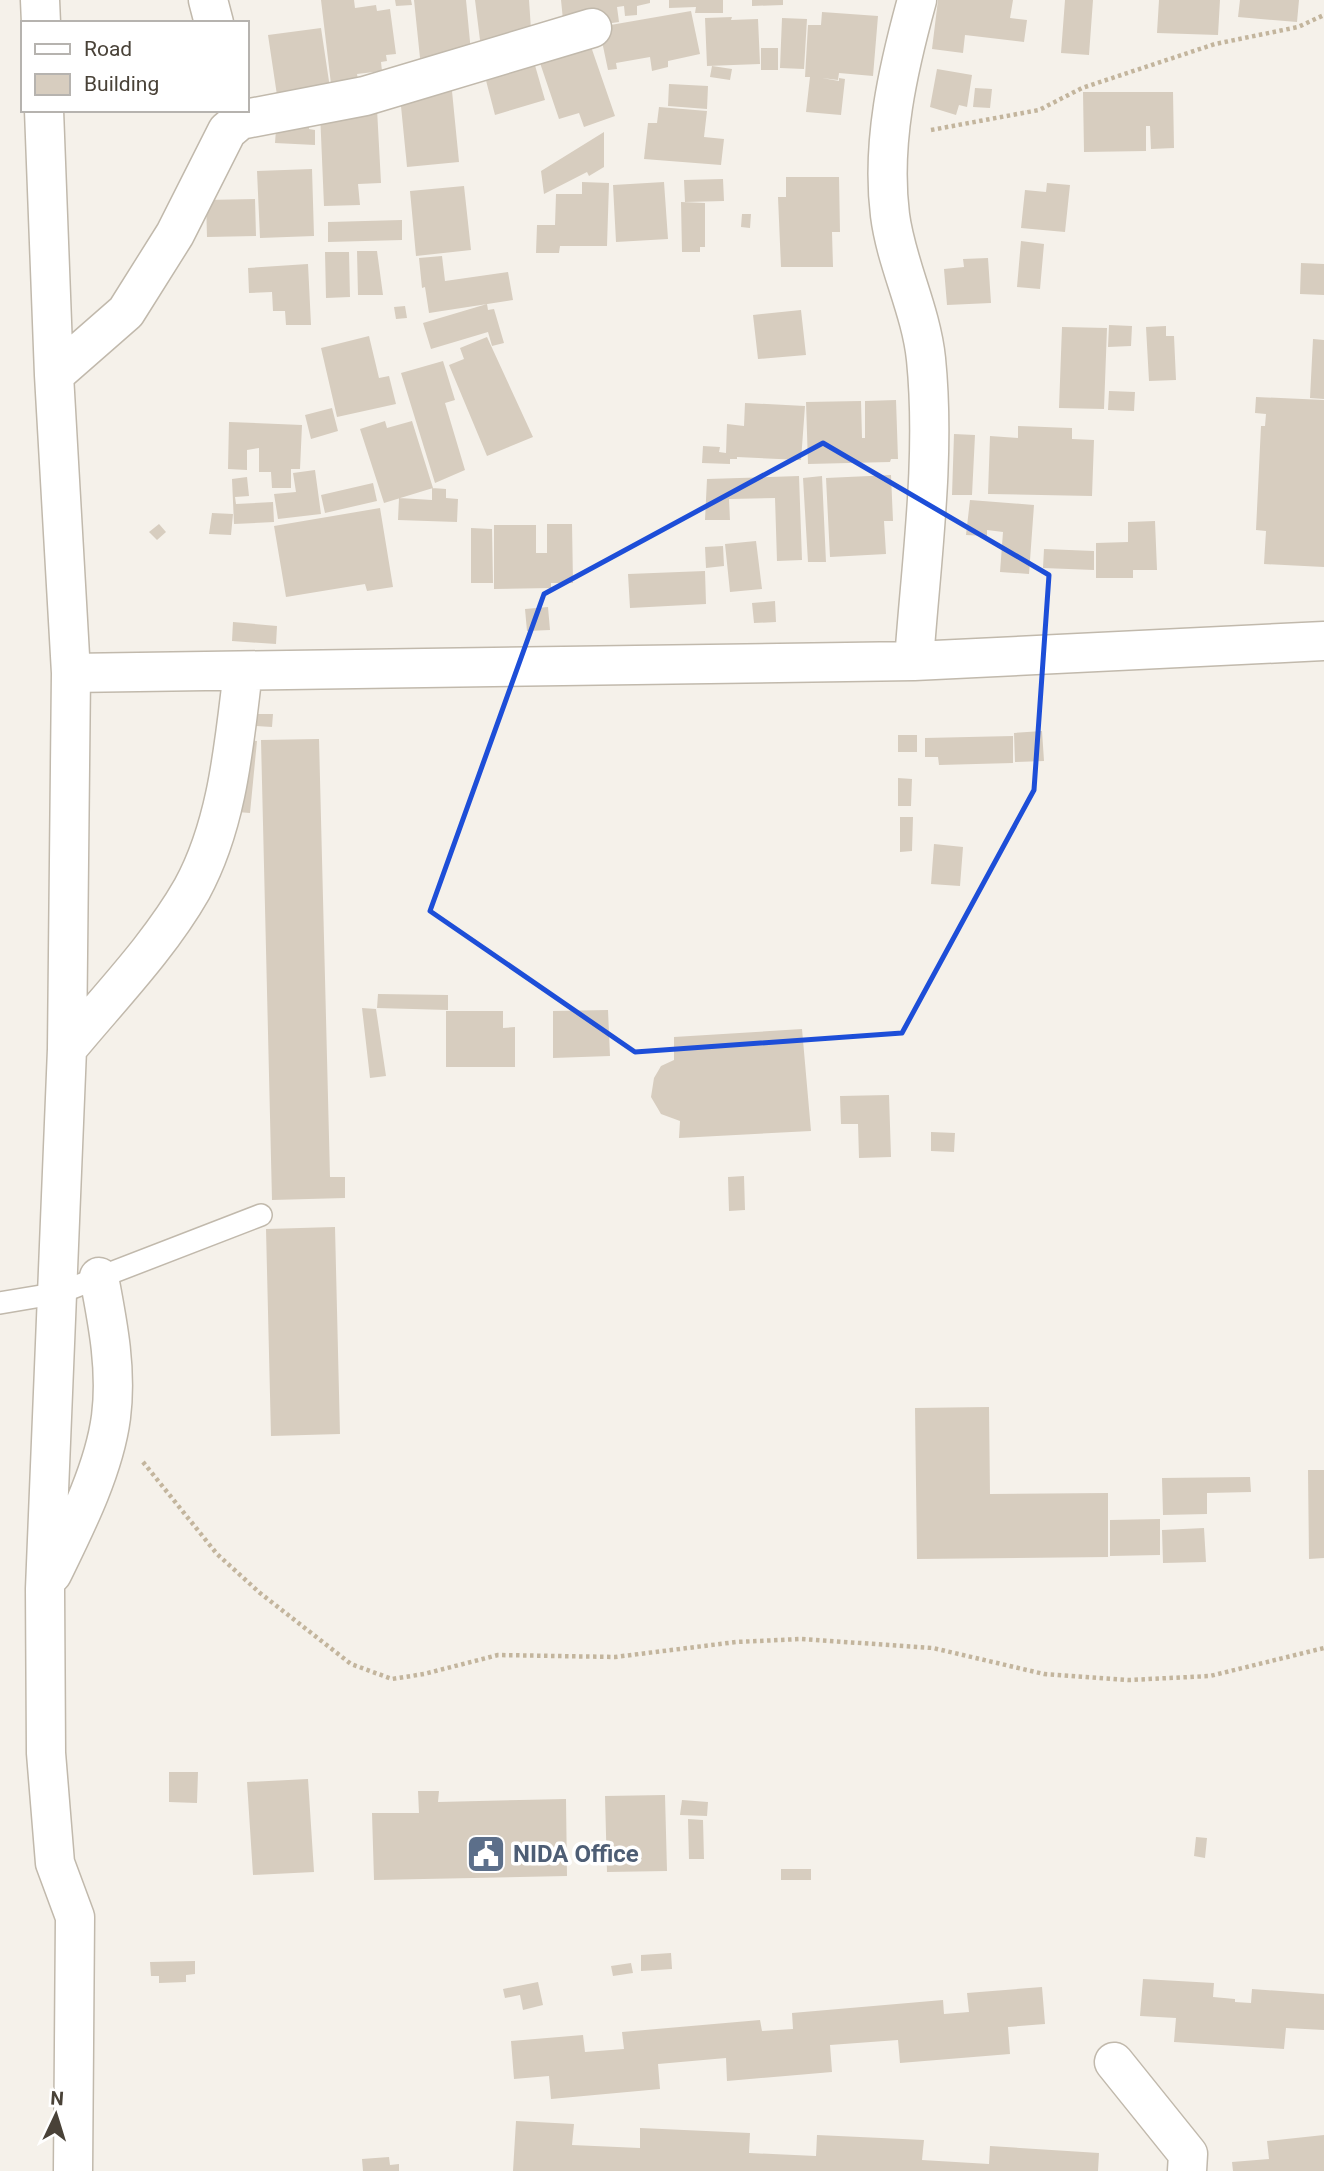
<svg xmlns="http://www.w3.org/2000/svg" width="1324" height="2171" font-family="Roboto,sans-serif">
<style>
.building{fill:#d7cdbf}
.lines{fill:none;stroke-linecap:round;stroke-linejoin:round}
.lane-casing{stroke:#c1b9ac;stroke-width:24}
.street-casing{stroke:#c1b9ac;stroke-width:41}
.path{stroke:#c3b59d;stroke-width:4.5;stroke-dasharray:3.5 3.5;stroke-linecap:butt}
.lane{stroke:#fff;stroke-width:21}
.street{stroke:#fff;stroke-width:38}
.marked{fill:none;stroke:#1d4ed8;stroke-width:5;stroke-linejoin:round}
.labels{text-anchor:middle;stroke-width:7;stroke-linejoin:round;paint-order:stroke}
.service-label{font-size:24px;font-weight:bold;fill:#4e5e75;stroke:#fff;text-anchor:start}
</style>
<rect width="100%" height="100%" fill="#f5f1ea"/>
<!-- building -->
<path class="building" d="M321,0H354L355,8L376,5L377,11L390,9L396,54L386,55L387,61L381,62L382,71L357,74L358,80L331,84Z
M395,0H411L412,5L396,6Z
M414,0H466L471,52L420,58Z
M475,0H529L532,44L481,48Z
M561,0H650V3L637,6V15L625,16L624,6L617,7L619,22L564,30Z
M669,0H723V13H695L696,7L669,8Z
M752,0H783V5L752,6Z
M938,0H1013L1010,18L1027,20L1024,42L965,35L963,53L932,49Z
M1065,0H1093L1089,55L1061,53Z
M1159,0H1220L1218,35L1157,33Z
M1240,0H1299L1297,22L1238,17Z
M691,11L700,54L668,61V67L652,71L650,57L616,63L617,69L608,70L599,27Z
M822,12L878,16L873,76L839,73L838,80L822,78L839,81V78L845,79L841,115L806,112L810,77H805L808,25H821Z
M732,17L731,20L758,19L760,64L707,66L705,18Z
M782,18L807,19L804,69L780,68Z
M321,28L330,88L278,102L268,35Z
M587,35L615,116L584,127L579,113L559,119L539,60Z
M761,48H778V70H761Z
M532,55L545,100L495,115L483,69Z
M712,66L732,69L730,80L710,77Z
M937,69L972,75L967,107L959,105L956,115L930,107Z
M451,81L459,162L407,167L400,96Z
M669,84L708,86L707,109L668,106Z
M975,88L992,89L990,108L973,107Z
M1083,92H1173L1174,148L1151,149L1150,126H1146V151L1084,152Z
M659,107L707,111L704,137L724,139L721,165L644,159L648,123H657Z
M377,109L381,183L358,184L360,205L324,206L320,112Z
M277,116L309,118V129L315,130V145L275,143Z
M604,132V167L589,176L587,172L544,194L541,171Z
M312,169L314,236L260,238L257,171Z
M786,177H839L840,232H832L833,267H781L778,197H786Z
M723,179L724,201L685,202L684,180Z
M582,182L609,183L607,246H560L559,253H536L537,225H555L556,194H582Z
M664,182L668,239L616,242L613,185Z
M1047,183L1070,185L1065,232L1021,228L1025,190L1046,192Z
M464,186L471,250L416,256L410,191Z
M255,199L256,236L207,237L206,200Z
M681,202L705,203V247H700V252H682Z
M742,214H751L750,228L741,227Z
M402,220V240L328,242V222Z
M1021,241L1044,244L1040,289L1017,287Z
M357,251H377L383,295H358Z
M325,252H349L350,297L326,298Z
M442,256L445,281L508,272L513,300L429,313L425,287L422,288L419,258Z
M988,258L991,303L947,305L944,269L964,267L963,259Z
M1301,263L1324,264V295L1300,294Z
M308,264L311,325H286L285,311H273L272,292L249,293L248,268Z
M487,304L488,310L494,309L504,343L492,346L488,332L431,349L423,323Z
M405,306L407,318L396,319L394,307Z
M801,310L806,355L758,359L753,315Z
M1109,325L1132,326L1131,346L1108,347Z
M1166,326V336H1174L1176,380L1149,381L1146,327Z
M1062,327L1107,328L1104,409L1059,408Z
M369,336L379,378L389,376L396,404L337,417L321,348Z
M487,337L533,437L487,456L449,365L464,359L460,348Z
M1313,339L1324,340V399L1310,398Z
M443,361L455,400L445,403L465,470L435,483L401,373Z
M1109,391L1135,392L1134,411L1108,410Z
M1256,397L1324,400V567L1264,564L1266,531L1256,530L1261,426H1265L1266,414L1255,413Z
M896,400L898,459H891L890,462L808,464L806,402L861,401L862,438H865V401Z
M745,403L805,406L801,460L737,457V459H730V464L702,463L703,446L720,447L719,452L726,453L727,424L744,426Z
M332,408L338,431L311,439L305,415Z
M385,421L387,428L412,421L433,488L384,503L360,429Z
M229,422L302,425L300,469H291V488H272L271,472H259V448L247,450V470L228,469Z
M1018,426L1072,428V439L1094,440L1092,496L988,494L990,436L1018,438Z
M954,434L975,435L972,495H952Z
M315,470L321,514L278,519L274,494L296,492L293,473Z
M891,475L893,521H884L886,554L830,557L826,478Z
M799,476L802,560L777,561L775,498L729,499L730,520H705L707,479Z
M822,476L826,562H808L803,478Z
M247,477L249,496L235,497L236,504L273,502L274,522L234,524L232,479Z
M373,483L377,501L325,513L321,495Z
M432,488L446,489V498L458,499L457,522L398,520L399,498L432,500Z
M970,500L1034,505L1029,574L1000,572L1003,532L987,530V536L966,535Z
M380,508L393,587L367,591L365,584L286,597L274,526Z
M212,513L233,514L231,535L209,534Z
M1155,521L1157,570H1133V578H1096V543L1128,542V522Z
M159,524L166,532L157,540L149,532Z
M547,524H572L573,583H551V588L494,589V525H536V553H547Z
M471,528L492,529L493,583H471Z
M756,541L762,589L730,592L725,544Z
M723,546L724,566L706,568L705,547Z
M1044,549L1094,551V570L1043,568Z
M705,571L706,604L630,608L628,574Z
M775,601L776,622L754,623L752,603Z
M548,607L550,630L527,631L525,609Z
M233,622L277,626L276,644L232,641Z
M256,714H273L272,727L256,726Z
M1042,731L1044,761L1015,762L1014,733Z
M898,735H917V752H898Z
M1013,736V763L939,765L938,757H925V738Z
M319,739L330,1177H345V1198L272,1200L261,740Z
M243,740L257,741L250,813L237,812Z
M898,778L912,779L911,806H898Z
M900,817H913L912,851L900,852Z
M934,844L963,847L960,886L931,884Z
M378,994L448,995V1010L377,1008Z
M362,1008L376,1009L386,1076L370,1078Z
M608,1010L610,1056L553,1058V1011Z
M446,1011H503V1028L515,1027V1067H446Z
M802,1029L811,1131L679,1138L680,1121L661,1114L651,1097L654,1078L661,1066L674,1060V1037Z
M889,1095L891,1157L859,1158L858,1124H841L840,1096Z
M931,1132L955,1133L954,1152L931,1151Z
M744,1176L745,1210L729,1211L728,1177Z
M335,1227L340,1434L271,1436L266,1229Z
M989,1407L990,1494L1108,1493V1557L917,1559L915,1408Z
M1308,1470H1324V1558L1309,1559Z
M1250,1477L1251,1492L1207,1493V1514L1163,1515L1162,1478Z
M1160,1519V1555L1110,1556V1520Z
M1204,1528L1206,1562L1163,1563L1162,1530Z
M169,1772H198L197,1803L169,1802Z
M308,1779L314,1872L253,1875L247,1782Z
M418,1791H439L438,1802L566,1799L567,1876L374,1880L372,1813H419Z
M665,1795L667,1871L607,1872L605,1796Z
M682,1800L708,1802L707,1816L680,1815Z
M688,1819L703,1820L704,1859H689Z
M1196,1837L1207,1838L1205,1858L1194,1856Z
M781,1869H811V1880H781Z
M671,1953L672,1969L641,1971V1955Z
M195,1961V1974L186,1975V1982L159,1983V1976H151L150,1962Z
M631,1963L633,1973L613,1976L611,1966Z
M1143,1979L1214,1983L1213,1997L1235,1999V2002L1251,2003L1252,1989L1324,1994V2030L1286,2028L1284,2049L1174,2042L1176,2018L1140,2016Z
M538,1982L543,2005L523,2010L520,1995L505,1998L503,1989Z
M1042,1987L1045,2024L1008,2027L1010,2054L900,2063L898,2040L830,2045L832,2072L727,2081L726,2058L658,2064L660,2089L551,2099L549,2076L514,2079L511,2041L583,2035L585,2052L624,2049L622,2032L760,2020L762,2031L793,2029L792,2013L943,2000L944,2014L969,2012L967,1993Z
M516,2121L574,2124L572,2145L640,2148V2128L750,2133L749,2153L816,2156L817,2135L924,2140L922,2160L989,2164L990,2146L1099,2153L1098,2171H513Z
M1324,2135V2171H1233L1232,2162L1269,2159L1267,2141Z
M389,2157L390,2165L399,2164V2171H363L362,2159Z"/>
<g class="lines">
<!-- lane casing -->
<g class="lane-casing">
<path id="lane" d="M0,1303L59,1293L261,1215"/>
</g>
<!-- street casing -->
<g class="street-casing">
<path id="street" d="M40,0L41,23
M208,0L214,23
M44,110L54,375L71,673L67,1049L45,1589L46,1753L55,1863L75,1917L73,2171
M54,375L126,312L175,234L227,131L240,120L365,96L592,28
M914,661C921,562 936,458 926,359C921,310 896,263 890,215C881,143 898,69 917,0
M71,673L914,661L1324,641
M67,1049C109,998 159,947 192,889C228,823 234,744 243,671
M52,1574C75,1527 104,1470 111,1417C117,1370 108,1324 99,1277
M1114,2062L1188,2154L1187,2171"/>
</g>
<!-- path -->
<path class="path" d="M931,130L1039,110L1082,88L1215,44L1298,27L1324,15
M143,1462L217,1554L260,1593L351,1664L392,1679L424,1674L498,1655L615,1657L736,1642L801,1639L933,1648L1044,1674L1129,1680L1210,1676L1324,1648"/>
<!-- lane -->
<use href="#lane" class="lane"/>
<!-- street -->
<use href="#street" class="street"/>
</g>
<!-- marked area -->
<path class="marked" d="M823,443L1049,575L1034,790L902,1033L635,1052L430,911L544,594Z"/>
<!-- icons -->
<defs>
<g id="civic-square" transform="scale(2.0125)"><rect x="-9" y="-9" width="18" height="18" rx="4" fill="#5c6f8a" stroke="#fff"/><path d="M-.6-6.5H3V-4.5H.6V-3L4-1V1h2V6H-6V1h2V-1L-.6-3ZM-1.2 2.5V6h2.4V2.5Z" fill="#fff"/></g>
</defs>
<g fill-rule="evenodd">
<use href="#civic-square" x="486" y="1854"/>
</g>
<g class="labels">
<!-- service labels -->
<g class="service-label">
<text x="513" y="1862">NIDA Office</text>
</g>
</g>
<!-- legend -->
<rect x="21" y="21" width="228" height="91" fill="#ffffff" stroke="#b6b3af" stroke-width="2"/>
<rect x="35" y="44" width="35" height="10" fill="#ffffff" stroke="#b6b3af" stroke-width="2"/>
<text x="84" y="56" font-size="21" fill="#494238">Road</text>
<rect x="35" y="74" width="35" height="21" fill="#d7cdbf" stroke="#b6b3af" stroke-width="2"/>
<text x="84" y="91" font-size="21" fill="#494238">Building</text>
<!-- north arrow -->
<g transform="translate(56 2115) rotate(4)" stroke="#ffffff" stroke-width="5" paint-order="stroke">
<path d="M0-5L12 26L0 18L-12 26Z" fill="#494238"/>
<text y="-10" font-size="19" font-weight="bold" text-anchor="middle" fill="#494238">N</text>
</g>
</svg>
